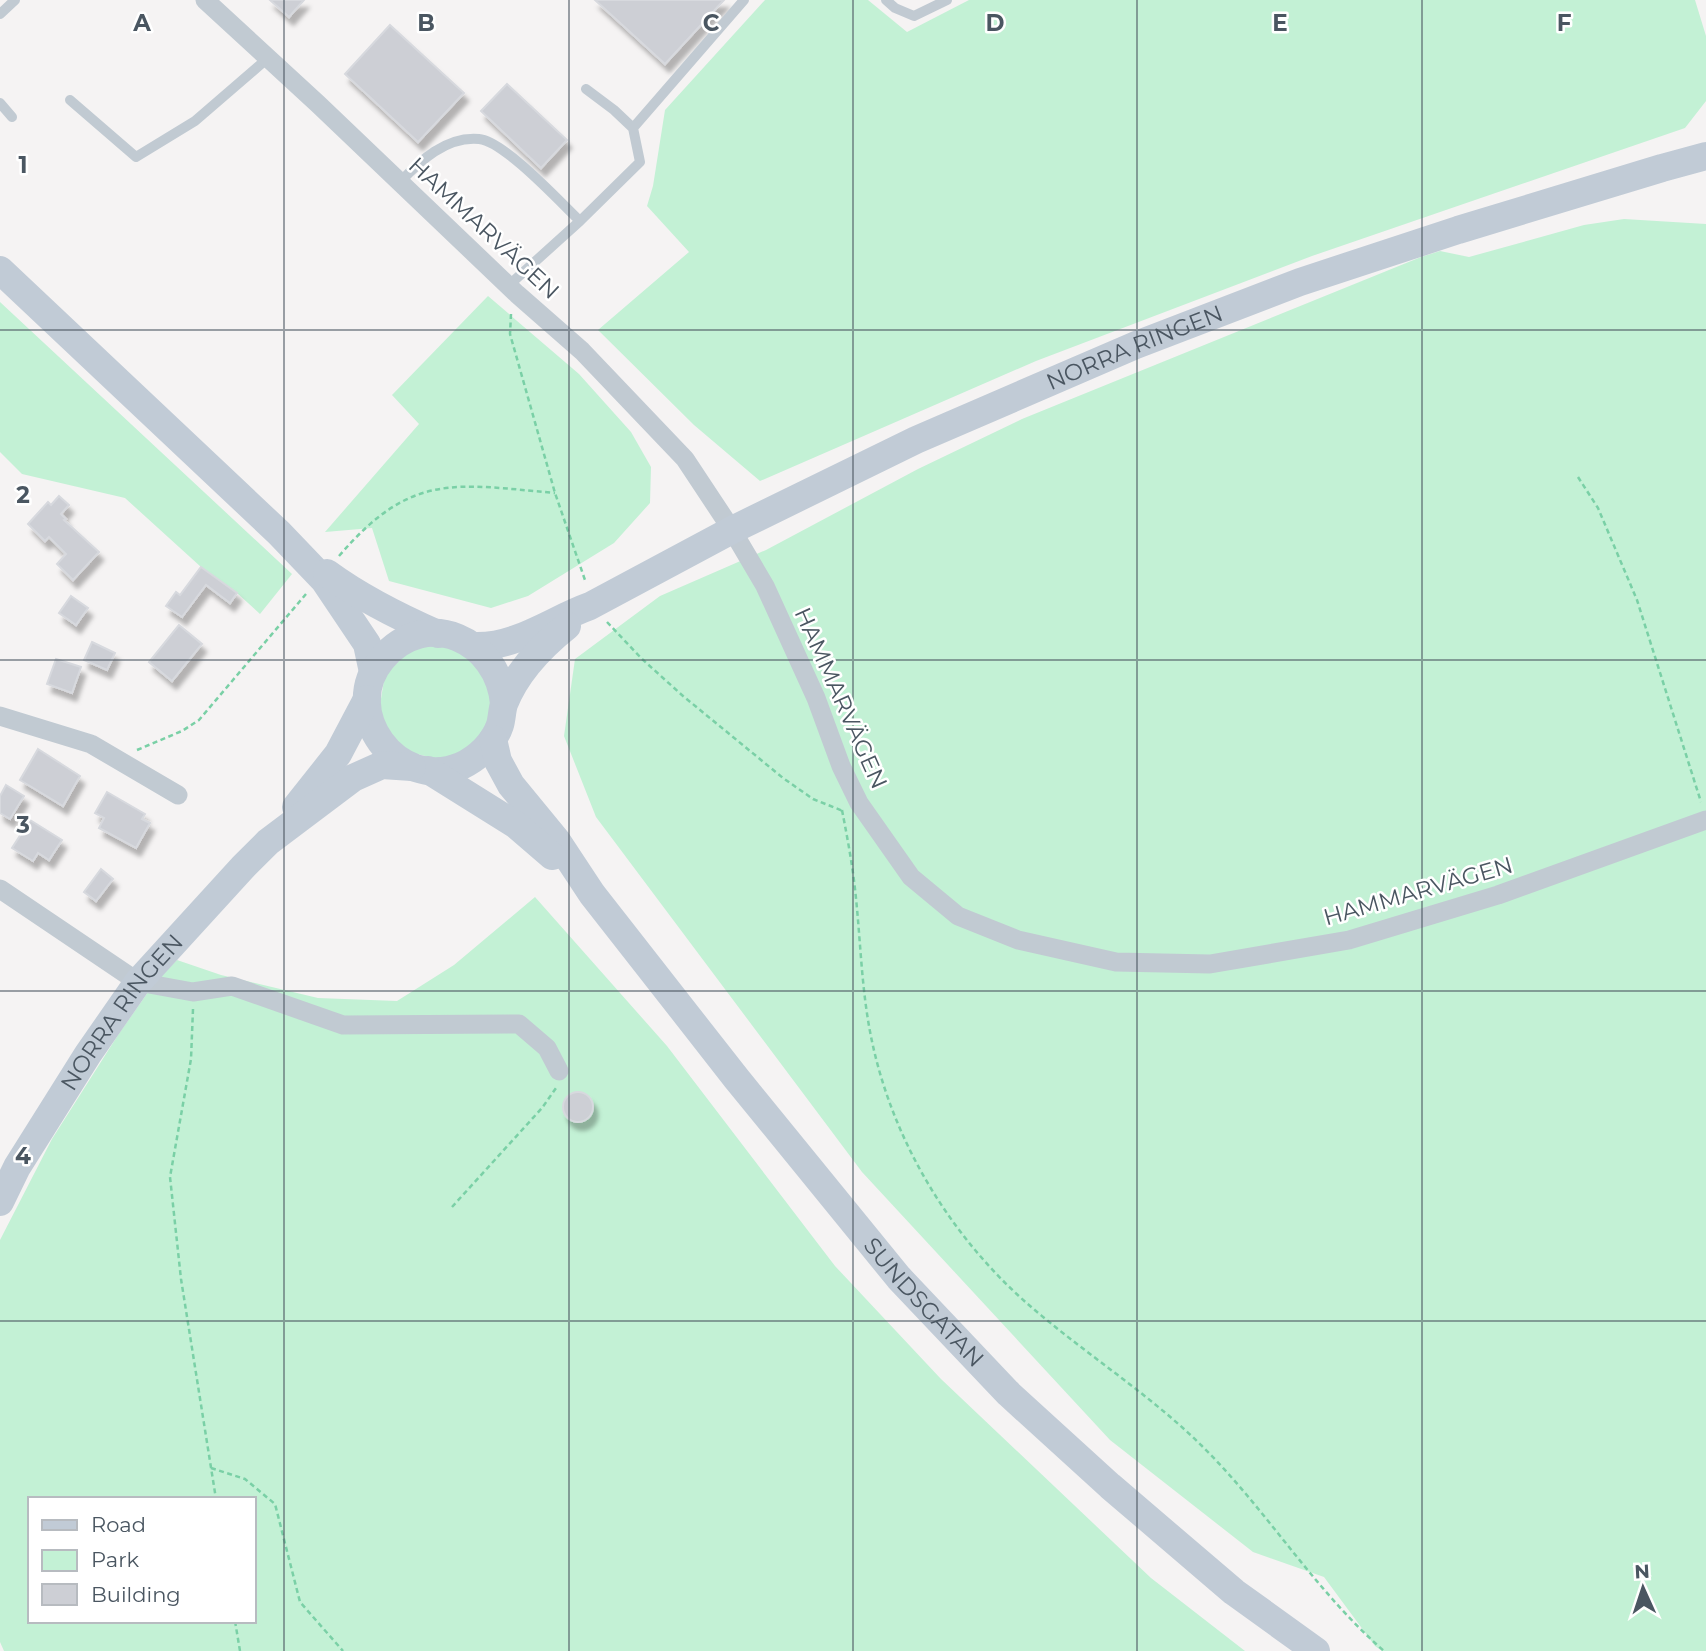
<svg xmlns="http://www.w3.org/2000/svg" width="1706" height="1651" font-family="Montserrat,sans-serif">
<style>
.green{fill:#c3f1d5;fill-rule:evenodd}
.building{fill:#cdcfd5;stroke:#d7d9de;stroke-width:2;filter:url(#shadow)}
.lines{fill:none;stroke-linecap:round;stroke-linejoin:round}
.path{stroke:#7ad0a6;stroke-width:2.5;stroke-dasharray:5 3.5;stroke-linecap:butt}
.lane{stroke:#c1cad2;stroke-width:10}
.street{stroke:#c1cad2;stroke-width:19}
.secondary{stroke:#c1cbd6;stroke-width:28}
.grid{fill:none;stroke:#4a5661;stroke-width:2;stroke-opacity:0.55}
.labels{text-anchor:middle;stroke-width:5;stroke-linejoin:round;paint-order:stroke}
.street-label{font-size:23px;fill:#4a5661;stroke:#fff}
.grid-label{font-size:23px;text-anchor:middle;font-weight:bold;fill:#4a5661;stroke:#fff;stroke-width:5;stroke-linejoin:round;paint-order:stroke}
</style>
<defs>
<filter id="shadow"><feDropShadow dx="4.5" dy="8" stdDeviation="2" flood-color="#0004"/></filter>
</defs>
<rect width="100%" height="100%" fill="#f5f3f3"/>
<!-- green -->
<path class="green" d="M765,0H868L907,32L969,0H1695L1706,36V101L1685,128L1312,256L1036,361L760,481L694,425L598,330L689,252L647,206L653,186L665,110Z
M1624,219L1706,224V1651H1382L1375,1646L1324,1577L1253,1552L1110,1440L862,1172L596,817L564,736L575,659L660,596L766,550L918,469L1022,419L1421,257L1440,251L1469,257L1584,225Z
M488,296L579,374L631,432L651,467L650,503L614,543L528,596L491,608L389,581L372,528L325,532L419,424L392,395Z
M0,302L292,574L260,614L237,593L201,567L125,498L22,474L0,452Z
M446,644L484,668L494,713L475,746L441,760L405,751L382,723L379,711L385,674L412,649Z
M535,897L667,1046L835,1266L941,1379L1151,1578L1245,1651H4L0,1642V1240L52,1139L118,1035L153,985L177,960L221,975L318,998L397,1001L454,965ZM30,1499H254V1621H30Z"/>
<!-- building -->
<path class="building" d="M270,0H304L289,17Z
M595,0H724L665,64Z
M390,25L464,93L418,142L345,74Z
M507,84L567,140L541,168L481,111Z
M59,496L69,505L61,514L66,519L64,520L99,552L73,580L57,564L66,554L49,537L45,541L28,524L48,502L51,505Z
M201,567L237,593L230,603L206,585L182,617L166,606L176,592L180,595Z
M71,596L88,608L76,625L59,613Z
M179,625L202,644L172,681L149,662Z
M92,642L115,653L107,670L84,660Z
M56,659L81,667L72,693L47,684Z
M38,749L80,776L63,806L20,780Z
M6,785L24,796L10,819L0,813V796Z
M107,792L145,814L142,819L150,823L136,848L99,828L104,818L95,813Z
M30,820L62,840L49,860L38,853L33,861L12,848Z
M101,869L113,879L96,901L84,892Z
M563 1107a15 15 0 1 1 30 0a15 15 0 1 1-30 0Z"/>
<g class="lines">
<!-- path -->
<path class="path" d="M511,314L510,334L555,493L586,583
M1578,477L1598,508L1637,600L1701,802
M339,556C411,472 454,484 555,493
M607,622L642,659L683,696L783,778L813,799L843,811
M137,750L182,731L199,720L306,594
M842,810C847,836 852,862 855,889C860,933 861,977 868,1020C885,1126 942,1226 1021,1298C1079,1350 1146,1391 1201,1445C1267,1510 1314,1590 1384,1651
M193,1009L191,1059L170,1177L181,1279L216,1499
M452,1207L542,1108L556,1088
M211,1468L245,1479L275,1504L300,1602L343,1651
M235,1621L240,1651"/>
<!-- lane -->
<path class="lane" d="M886,0L895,8L914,16L947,0
M0,14L15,0
M586,89L614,110L633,128
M70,100L136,157L195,121L268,58
M0,103L12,117
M400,182C420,161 446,136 479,139C504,141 560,202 580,221
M508,286L580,221L640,162L633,128L744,0"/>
<!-- street -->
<path class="street" d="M205,0L318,104L517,294L582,351L685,459L732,530L765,586L816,698L841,766L859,803L911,877L958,916L1018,940L1116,962L1210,964L1349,940L1498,895L1706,820
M0,716L91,744L178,795
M0,889L138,982L193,992L232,986L343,1025L519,1024L547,1048L559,1071"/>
<!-- secondary -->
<g class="secondary">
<path d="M0,270L279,533L324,580L367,644L373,672"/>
<path d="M327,573C361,598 399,617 438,634"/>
<path id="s1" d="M475,646C518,647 551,620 590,606L732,530L916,440L1136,345L1300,282L1458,230L1662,168L1706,156"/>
<path d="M504,704C499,640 426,606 382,659C338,711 397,793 461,766C478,758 494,743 500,725C502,718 502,710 504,704C516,673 542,646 567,626"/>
<path id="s2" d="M493,739L498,761L511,785L557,841L592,894L736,1078L899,1278L1009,1394L1110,1486L1234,1592L1316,1651"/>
<path d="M428,770L516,825L552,856"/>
<path d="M296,807L338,754L367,699"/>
<path id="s3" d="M0,1202L17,1167L88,1054L138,982L243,867L268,842L353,778L382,765L412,767"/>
</g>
</g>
<!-- grid -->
<path class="grid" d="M284,0V1651M569,0V1651M853,0V1651M1137,0V1651M1422,0V1651M0,330H1706M0,660H1706M0,991H1706M0,1321H1706"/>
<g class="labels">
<!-- street labels -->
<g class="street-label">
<text transform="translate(484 228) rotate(43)" y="8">HAMMARVÄGEN</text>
<text dy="8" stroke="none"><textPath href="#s1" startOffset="726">NORRA RINGEN</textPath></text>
<text transform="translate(841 698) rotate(66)" y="8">HAMMARVÄGEN</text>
<text transform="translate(1418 891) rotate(-16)" y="8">HAMMARVÄGEN</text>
<text dy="8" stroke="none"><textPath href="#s3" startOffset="226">NORRA RINGEN</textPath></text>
<text dy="8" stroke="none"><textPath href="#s2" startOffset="712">SUNDSGATAN</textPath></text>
</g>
</g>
<g class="grid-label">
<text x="142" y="31">A</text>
<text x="426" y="31">B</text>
<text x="711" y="31">C</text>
<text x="995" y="31">D</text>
<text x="1280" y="31">E</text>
<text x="1564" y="31">F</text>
<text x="23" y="173">1</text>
<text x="23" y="503">2</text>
<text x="23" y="833">3</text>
<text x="23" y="1164">4</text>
</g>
<!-- legend -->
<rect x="28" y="1497" width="228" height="126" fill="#ffffff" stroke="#b7bbc0" stroke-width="2"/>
<rect x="42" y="1520" width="35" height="10" fill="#c1cbd6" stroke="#b7bbc0" stroke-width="2"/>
<text x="91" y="1532" font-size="21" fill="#4a5661">Road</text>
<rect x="42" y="1550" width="35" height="21" fill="#c3f1d5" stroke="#b7bbc0" stroke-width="2"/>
<text x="91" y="1567" font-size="21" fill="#4a5661">Park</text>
<rect x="42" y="1584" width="35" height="21" fill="#cdcfd5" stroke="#b7bbc0" stroke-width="2"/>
<text x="91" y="1602" font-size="21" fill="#4a5661">Building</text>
<!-- north arrow -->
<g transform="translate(1643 1588) rotate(357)" stroke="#ffffff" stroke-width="5" paint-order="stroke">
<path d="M0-5L12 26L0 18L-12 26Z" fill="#4a5661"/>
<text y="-10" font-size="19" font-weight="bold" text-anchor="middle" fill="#4a5661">N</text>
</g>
</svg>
